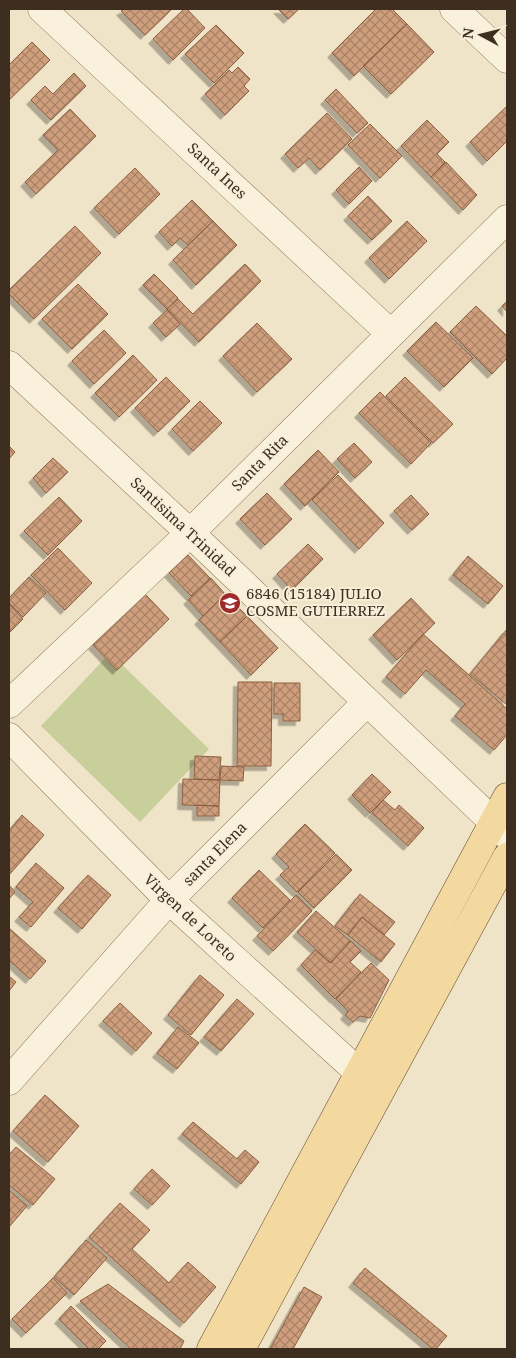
<svg xmlns="http://www.w3.org/2000/svg" width="516" height="1358" font-family="'Noto Serif',serif">
<style>
.pitch{fill:#c9cf9b}
.building{fill:url(#building-cross-hatch);stroke:#8d5f41;filter:url(#shadow)}
.lines{fill:none;stroke-linecap:round;stroke-linejoin:round}
.minor-casing{stroke:#8d765c;stroke-width:29}
.major-casing{stroke:#5b4430;stroke-width:29}
.minor{stroke:#faf1dc;stroke-width:28}
.major{stroke:#f3d9a0;stroke-width:28}
.labels{text-anchor:middle;stroke-width:4;stroke-linejoin:round;paint-order:stroke}
.street-label{font-size:15px;fill:#3d2e20;stroke:#f7eed8}
.poi-label{font-size:15px;fill:#3d2e20;stroke:#f7eed8;text-anchor:start}
</style>
<defs>
<pattern id="building-cross-hatch" width="8" height="8" patternUnits="userSpaceOnUse" patternTransform="scale(1.25)"><rect width="8" height="8" fill="#cf9f7d"/><path d="M0 0l8 8M0 8l8-8" fill="none" stroke="#a98266"/></pattern>
<filter id="shadow"><feDropShadow dx="-4.5" dy="4.5" stdDeviation="0" flood-color="#0004"/></filter>
</defs>
<rect width="100%" height="100%" fill="#f0e4c8"/>
<!-- pitch -->
<path class="pitch" d="M110,653L209,749L140,822L41,726Z"/>
<!-- building -->
<path class="building" d="M124,9H172L145,35L121,11Z
M184,9H187L205,28L173,60L153,39Z
M278,9H299L288,19Z
M376,9H392L407,24L354,76L332,53Z
M407,24L434,52L391,94L363,66Z
M216,25L244,53L214,83L185,54Z
M32,42L50,60L9,100V65Z
M238,67L250,79L244,86L249,91L225,115L205,94L229,70L232,73Z
M74,73L86,86L51,120L31,100L45,86L53,94Z
M336,89L368,123L357,133L325,100Z
M507,106V141L487,161L470,142Z
M70,109L96,136L36,194L25,182L58,150L43,135Z
M327,113L352,139L320,170L309,158L298,168L285,154Z
M427,120L449,142L437,154L445,162L431,177L401,146Z
M370,124L402,156L380,178L348,145Z
M446,162L477,195L463,210L431,177Z
M359,167L372,181L349,204L336,190Z
M135,168L160,194L119,234L94,208Z
M368,196L392,221L372,240L348,216Z
M192,200L213,221L188,245L180,238L172,246L159,232Z
M213,221L237,245L196,285L173,260Z
M407,221L427,241L389,279L369,258Z
M75,226L101,253L34,319L9,294V290Z
M245,264L261,281L199,342L167,309L178,299L193,314Z
M154,274L178,298L167,309L143,285Z
M78,284L108,314L72,349L42,319Z
M507,301V312L502,306Z
M476,306L507,336V358L492,374L450,332Z
M167,310L180,324L166,337L153,323Z
M436,322L473,358L444,387L407,351Z
M257,323L292,359L257,392L223,356Z
M104,330L126,353L94,384L72,361Z
M133,355L157,380L119,417L95,393Z
M166,377L190,401L158,432L135,408Z
M405,377L453,424L433,443L386,396Z
M380,392L431,443L411,464L359,413Z
M200,401L222,423L193,451L172,429Z
M354,443L372,462L355,478L337,459Z
M9,446L15,452L9,459Z
M318,450L339,472L305,506L284,484Z
M53,458L68,472L46,493L33,478Z
M338,475L384,523L359,549L312,500Z
M267,493L292,519L265,545L240,519Z
M411,495L429,514L412,530L394,511Z
M59,497L82,521L48,555L24,531Z
M308,544L323,559L292,590L277,574Z
M58,548L92,583L65,610L31,575Z
M188,555L210,578L191,596L169,573Z
M468,556L503,586L488,604L453,575Z
M29,577L46,593L23,617L9,603V598Z
M211,578L225,594L203,616L188,600Z
M145,594L169,619L117,670L93,645Z
M225,594L247,616L220,642L199,620Z
M411,598L435,623L397,660L373,635Z
M9,604L23,619L9,633Z
M247,616L278,648L251,675L220,642Z
M507,629V702L506,704L470,674Z
M423,634L507,709V735L494,750L455,716L465,704L426,670L405,694L386,677Z
M238,682H272L271,766H237Z
M274,683H300V721H283V714H274Z
M195,756L221,757L219,780L194,779Z
M221,766L244,767L243,781L220,780Z
M372,774L391,792L370,813L352,795Z
M183,779L220,780L219,806L182,805Z
M383,800L395,810L399,805L424,828L408,846L372,813Z
M197,805L219,806V816H197Z
M22,815L44,835L9,875V831Z
M305,824L335,853L297,892L280,875L289,867L276,854Z
M336,854L352,870L314,908L298,892Z
M36,863L64,888L31,927L19,917L33,902L16,887Z
M259,870L290,900L263,928L232,898Z
M88,875L111,895L82,929L58,908Z
M9,885L15,892L9,899Z
M360,894L395,922L384,935L362,917L348,935L335,926Z
M296,895L312,911L273,951L257,936Z
M316,911L350,941L331,963L297,932Z
M362,917L395,944L381,962L348,935Z
M9,928L46,961L30,979L9,960Z
M351,941L361,951L350,962L361,972L335,999L301,965L315,950L330,963Z
M371,963L389,980L370,1018L360,1016L353,1022L345,1015L348,1011L336,999Z
M200,975L224,995L191,1035L168,1015Z
M9,976L16,982L9,991Z
M237,999L254,1014L221,1051L204,1037Z
M120,1003L152,1033L136,1051L103,1021Z
M178,1027L199,1043L177,1069L157,1053Z
M45,1095L79,1126L48,1162L13,1131Z
M193,1122L237,1159L245,1150L259,1162L241,1184L182,1134Z
M16,1147L55,1179L33,1205L9,1185V1155Z
M152,1169L170,1186L152,1205L134,1189Z
M9,1190L27,1206L9,1227Z
M120,1203L150,1230L132,1249L169,1283L188,1262L216,1287L184,1323L89,1237Z
M86,1240L107,1258L74,1295L54,1277Z
M365,1268L447,1336L436,1349H433L353,1283Z
M53,1278L67,1293L26,1333L12,1319Z
M108,1284L184,1341L180,1349H131L80,1301Z
M304,1287L322,1297L293,1349H270Z
M71,1306L106,1341L98,1349H89L59,1319Z"/>
<g class="lines">
<!-- minor casing -->
<g class="minor-casing">
<path id="minor" d="M42,9L391,334
M454,9L507,59
M9,365L190,533L507,835
M9,704L190,533L507,219
M9,737L169,900L376,1088
M9,1081L169,900L367,702"/>
</g>
<!-- major casing -->
<g class="major-casing">
<path id="major" d="M211,1349L507,797
M241,1349L507,857"/>
</g>
<!-- minor -->
<use href="#minor" class="minor"/>
<!-- major -->
<use href="#major" class="major"/>
</g>
<!-- icons -->
<defs>
<g id="school-disc" transform="scale(1.125)"><circle r="9.5" fill="#9e2a2b" stroke="#f7eed8"/><path d="M0-5L7-2L0 1L-7-2ZM-4 1L0 2.5L4 1V4Q0 6-4 4Z" fill="#fff"/></g>
</defs>
<g fill-rule="evenodd">
<use href="#school-disc" x="230" y="603"/>
</g>
<g class="labels">
<!-- street labels -->
<g class="street-label">
<text transform="translate(217 171) rotate(43)" y="5">Santa Ines</text>
<text transform="translate(260 463) rotate(-45)" y="5">Santa Rita</text>
<text transform="translate(183 527) rotate(43)" y="5">Santisima Trinidad</text>
<text transform="translate(215 854) rotate(-45)" y="5">santa Elena</text>
<text transform="translate(190 918) rotate(43)" y="5">Virgen de Loreto</text>
</g>
<!-- poi labels -->
<g class="poi-label">
<text x="246" y="599">6846 (15184) JULIO<tspan x="246" dy="17">COSME GUTIERREZ</tspan></text>
</g>
</g>
<!-- border -->
<rect width="516" height="1358" fill="none" stroke="#3d2e20" stroke-width="20"/>
<!-- north arrow -->
<g transform="translate(481 35) rotate(277)" stroke="#f7eed8" stroke-width="4" paint-order="stroke">
<path d="M0-4L9 19L0 12L-9 19Z" fill="#3d2e20"/>
<text y="-8" font-size="14" font-weight="bold" text-anchor="middle" fill="#3d2e20">N</text>
</g>
</svg>
